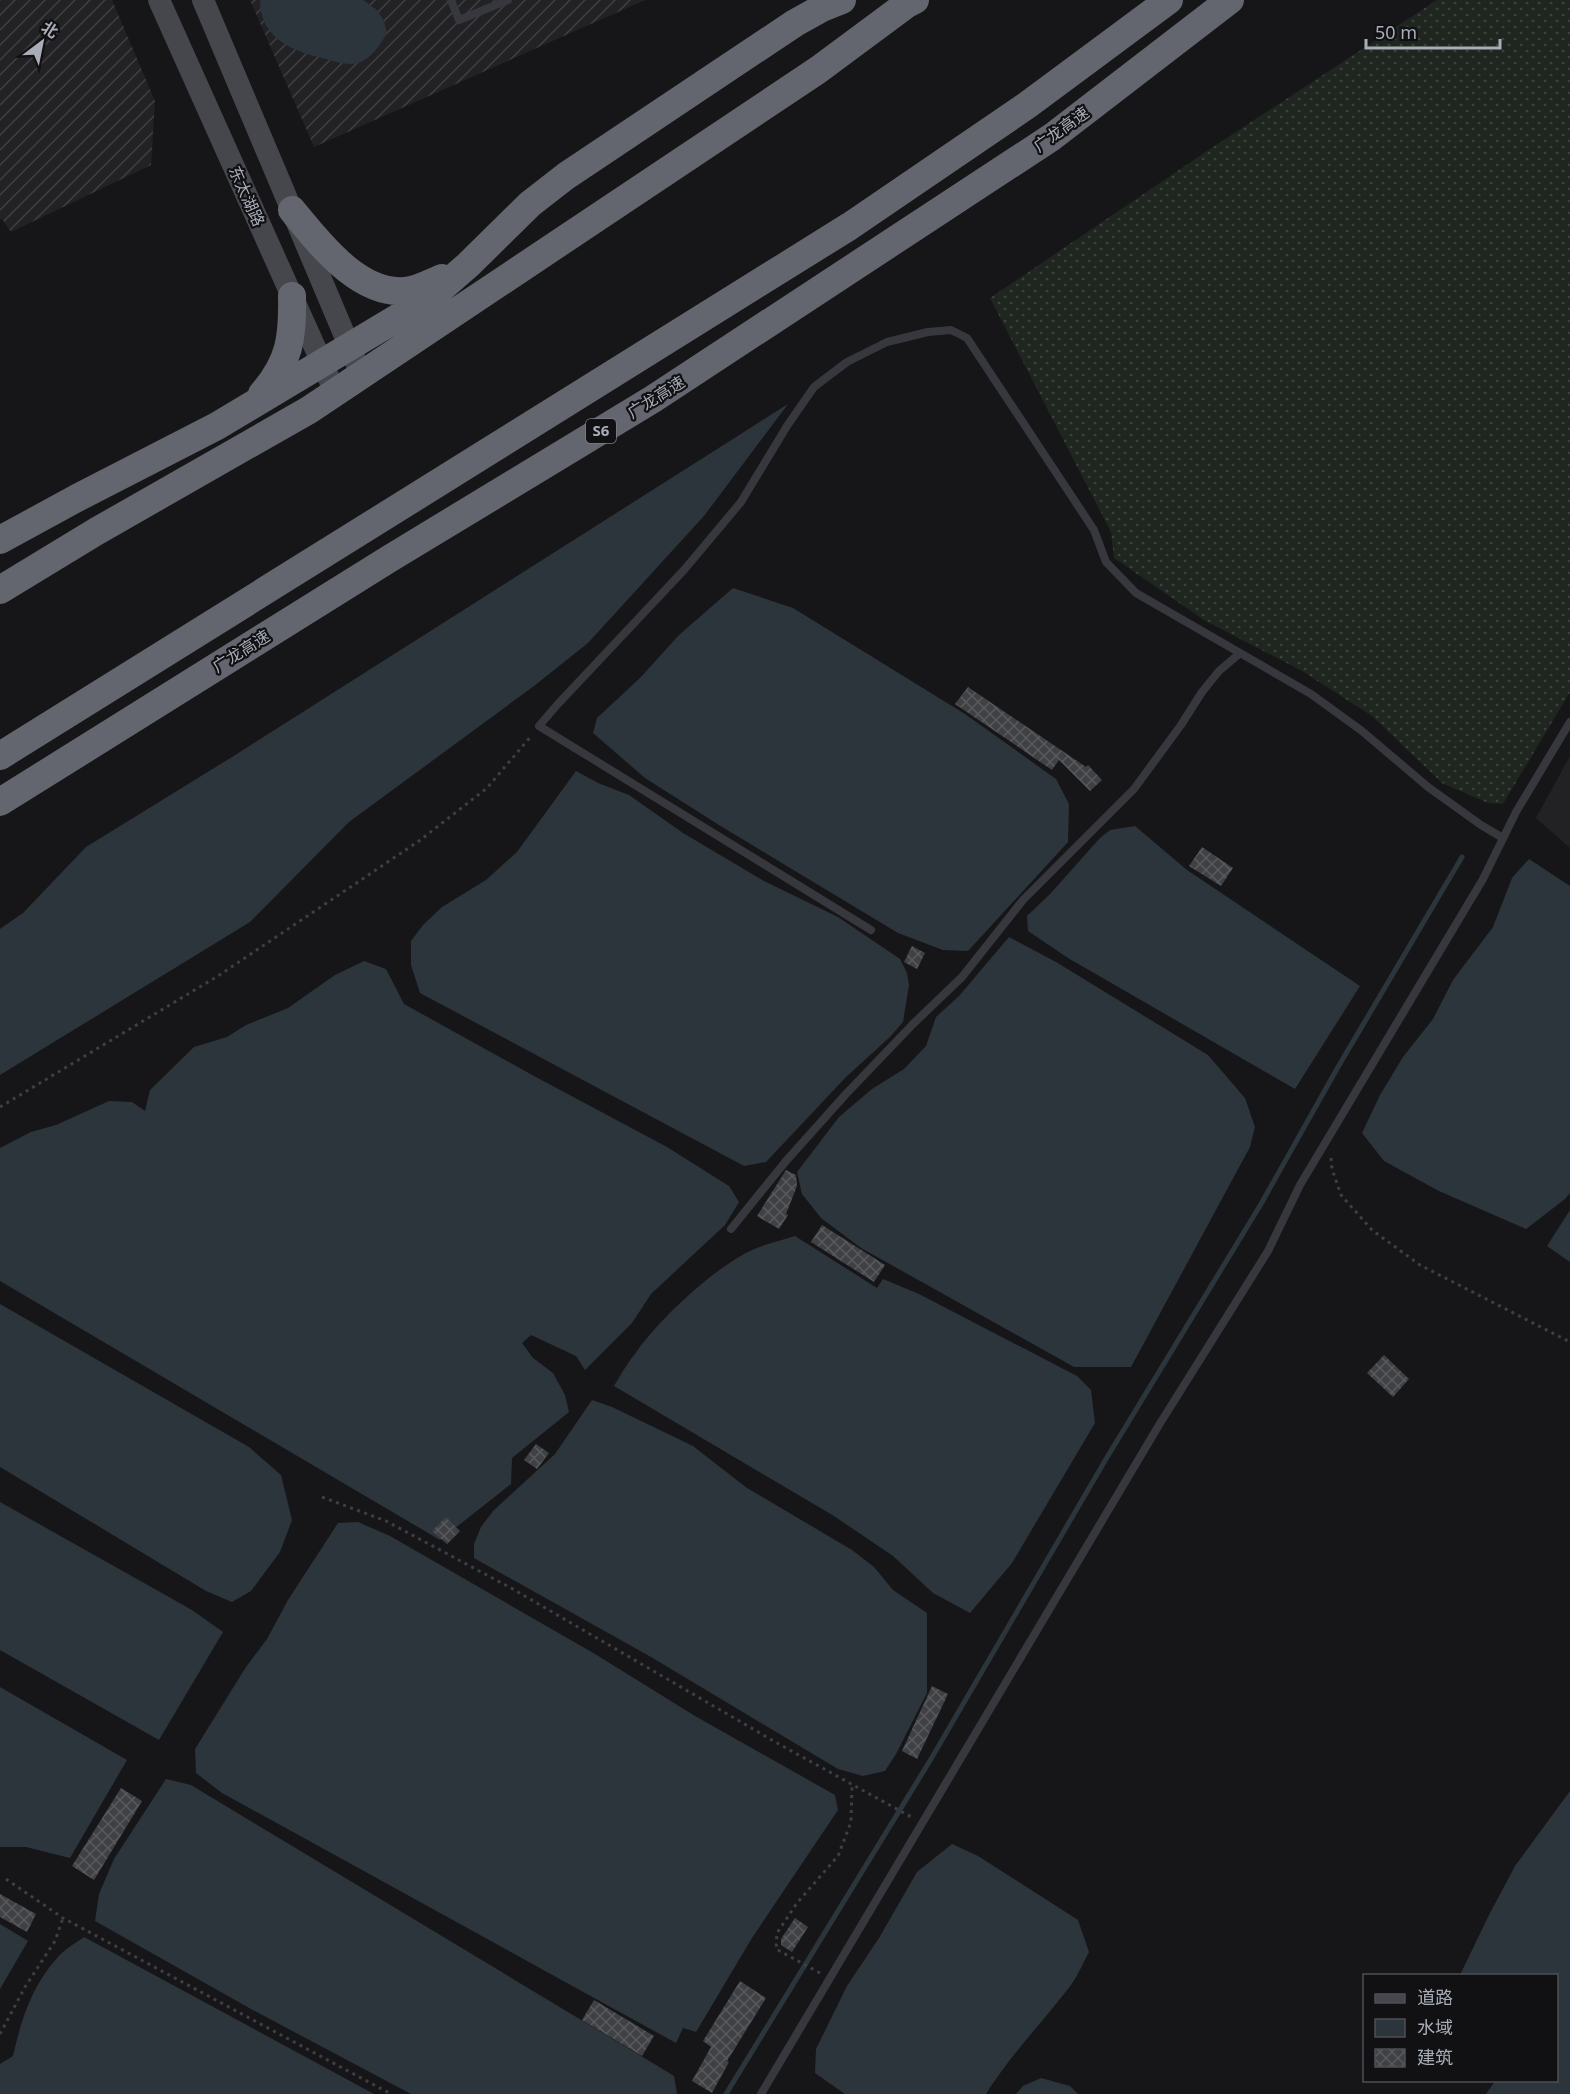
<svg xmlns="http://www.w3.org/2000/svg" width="1570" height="2094" font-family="'Noto Sans','Noto Sans SC',sans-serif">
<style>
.built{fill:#222225}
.industrial{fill:url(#industrial-furrows)}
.grass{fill:url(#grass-dots)}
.water{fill:#2c353c}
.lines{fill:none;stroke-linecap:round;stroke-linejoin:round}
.stream{stroke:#2c353c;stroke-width:5}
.building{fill:url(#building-cross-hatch)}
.path{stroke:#3d3f44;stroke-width:3;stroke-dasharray:3 4.5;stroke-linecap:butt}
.lane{stroke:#37383d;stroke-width:8}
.secondary{stroke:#45474d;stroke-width:22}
.highway{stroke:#63666e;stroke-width:28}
.labels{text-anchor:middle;stroke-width:4.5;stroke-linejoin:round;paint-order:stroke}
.shield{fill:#111113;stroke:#7b7e86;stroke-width:1.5}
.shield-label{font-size:15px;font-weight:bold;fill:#a8adb8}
.street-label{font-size:16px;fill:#a8adb8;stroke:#111113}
</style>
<defs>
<pattern id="industrial-furrows" width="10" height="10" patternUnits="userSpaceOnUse" patternTransform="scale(1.5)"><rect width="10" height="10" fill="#222225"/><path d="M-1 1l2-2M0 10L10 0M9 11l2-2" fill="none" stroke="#3f3f43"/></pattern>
<pattern id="grass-dots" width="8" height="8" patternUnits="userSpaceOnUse" patternTransform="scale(1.5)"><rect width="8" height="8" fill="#1e261f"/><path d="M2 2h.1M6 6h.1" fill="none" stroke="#3c433d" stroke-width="1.8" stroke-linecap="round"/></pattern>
<pattern id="building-cross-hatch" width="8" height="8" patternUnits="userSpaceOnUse" patternTransform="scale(1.5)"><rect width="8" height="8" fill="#404145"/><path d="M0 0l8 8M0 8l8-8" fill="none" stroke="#595a5e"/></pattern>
</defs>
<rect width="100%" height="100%" fill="#161618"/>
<!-- built -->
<path class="built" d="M1570,756V848L1536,818Z"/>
<!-- industrial -->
<path class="industrial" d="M0,0H112L155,101L151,165L11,232L2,219L0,220Z
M250,0H645L314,147Z"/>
<!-- grass -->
<path class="grass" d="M1437,0H1570V692L1503,804L1488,803L1442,783L1372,716L1302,671L1204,620L1114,558L1111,532L990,298L1207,151Z"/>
<!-- water -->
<path class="water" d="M260,0H363L377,10L384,21L387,33C381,44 371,59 358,63C347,66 337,62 326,59C294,52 260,39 260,0Z
M788,404L704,516L588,643L534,686L349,822L250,922L0,1075V929L23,913L86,847L232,757Z
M733,588L793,608L965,714L1056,779L1069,804L1068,842L968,951L943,950L898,933L719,825L645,778L593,733L597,718L640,678L679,635Z
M576,771L598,783L629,795L683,833L764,881L838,917L900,959L907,973L909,985L903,1022L890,1037L846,1077L766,1162L744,1166L420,993L411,965V941L423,925L442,907L486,880L517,852Z
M1135,826L1187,870L1360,986L1295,1089L1068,958L1028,931L1027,916L1050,894L1100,838L1110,830Z
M1529,859L1570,886V1193L1565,1199L1526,1229L1439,1191L1384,1161L1362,1133L1380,1095L1403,1057L1433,1019L1453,980L1493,927L1512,878Z
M1009,937L1056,962L1208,1055L1245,1098L1255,1127L1250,1147L1131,1367H1074L861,1248L821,1218L802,1194L797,1172L839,1117L872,1089L904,1069L926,1046L936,1017L959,996Z
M364,961L386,969L404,1004L534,1076L667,1147L729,1186L739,1202L725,1225L651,1294L632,1323L585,1370L576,1356L531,1335L522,1343L533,1358L553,1373L565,1395L569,1412L512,1458L511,1484L440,1540L0,1281V1148L31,1132L56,1125L109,1101L132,1102L145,1111L150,1090L194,1047L227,1037L246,1025L288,1008L335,975Z
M1570,1210V1262L1547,1246Z
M795,1236L877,1288L883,1279L919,1294L1077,1376L1091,1390L1095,1423L1012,1563L970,1613L933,1593L893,1556L834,1516L614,1386C621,1374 628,1362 637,1351C660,1319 705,1277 739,1257C756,1246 776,1242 795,1236Z
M0,1304L249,1447L281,1475L292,1520L280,1552L251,1591L232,1602L206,1591L0,1467Z
M592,1400L612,1407L693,1446L747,1488L852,1550L874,1567L893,1590L927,1613V1693L896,1754L885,1771L863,1776L838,1769L651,1657L474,1558V1544L481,1527L493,1511L555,1454Z
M0,1502L192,1610L223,1632L159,1740L0,1650Z
M358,1522L390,1536L595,1654L695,1716L835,1795L838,1810L752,1938L696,2032L683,2028L676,2043L222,1793L196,1773L195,1749L246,1667L267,1639L288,1600L338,1523Z
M0,1687L127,1760L70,1858L26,1847H0Z
M166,1779L191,1785L656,2065L674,2076L677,2094H411L251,2009L95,1921L99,1894L114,1859Z
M1570,1791V2094H1486L1495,2081L1556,2080V1976L1460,1975L1489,1915L1515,1866Z
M952,1844L978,1856L1078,1920L1089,1952C1083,1963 1078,1975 1071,1985C1043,2022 1010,2055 986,2094H845L815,2073L816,2049L847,1986L879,1938L917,1872Z
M0,1924L28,1941L0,1989Z
M84,1937L374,2094H0V2064L13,2056C21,2020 32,1985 58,1957C65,1949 76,1943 84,1937Z
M1041,2078L1070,2086L1078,2094H1016L1023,2086Z"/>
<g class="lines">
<!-- stream -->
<path class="stream" d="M726,2094L931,1759L1106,1459L1261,1204L1338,1067L1462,857"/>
</g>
<!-- building -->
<path class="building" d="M968,687L1086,767L1088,765L1102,780L1090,791L1059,760L1052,770L955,704Z
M1202,847L1233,868L1221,886L1189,866Z
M912,946L925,953L917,969L904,962Z
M786,1170L796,1175L797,1186L786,1214L788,1215L779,1229L757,1216Z
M822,1225L885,1265L874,1282L811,1242Z
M1384,1355L1409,1379L1393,1397L1367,1373Z
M536,1444L549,1453L537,1469L524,1460Z
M446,1517L460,1531L447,1544L432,1531Z
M932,1686L948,1694L917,1759L902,1751Z
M121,1788L142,1801L94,1880L72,1866Z
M0,1894L36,1914L27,1932L0,1917Z
M795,1918L808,1927L792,1952L781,1945V1939Z
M740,1981L766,1998L727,2061L729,2062L712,2093L692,2081L711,2047L703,2041Z
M594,2000L654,2036L642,2056L582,2020Z"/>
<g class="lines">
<!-- path -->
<path class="path" d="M0,1107L218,976L419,841L487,788L532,735
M1331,1158L1332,1169L1341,1195L1372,1230L1420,1265L1570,1342
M322,1497L386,1521L511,1588L777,1743L913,1818
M6,1879L63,1918L391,2094
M820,1973L776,1949L777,1933L797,1903L838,1856L851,1822L852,1785
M0,2034L25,1987L55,1941L63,1918"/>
<!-- lane -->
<path class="lane" d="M451,0L459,20L508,0
M871,930L539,726L557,705L684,570L741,502L787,426L814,387L847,362L887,342L928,332L951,330L967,338L1094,530L1106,562L1136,593L1311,694L1362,731L1428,787L1481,825L1503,838
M731,1229L786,1161L846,1094L913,1024L962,977L1023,900L1134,789L1181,725L1202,692L1219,671L1239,654
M761,2094L1159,1425L1268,1251L1300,1185L1483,879L1516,812L1570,722"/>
<!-- secondary -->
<path class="secondary" d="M159,0L335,392
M203,0L361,374"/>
<!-- highway -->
<path class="highway" d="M292,210C319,243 362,300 411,290C421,288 432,282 442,278
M262,394C290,362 293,337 292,296
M0,540L77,498L217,426L429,299L468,265L530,204L566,176L795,23L822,8L842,0
M0,590L97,531L309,410L818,70L907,4L915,0
M0,756L850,226L1026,106L1169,0
M0,802L389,559L653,399L1052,137L1230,0"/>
</g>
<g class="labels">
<!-- shield labels -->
<rect class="shield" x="586" y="419" width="30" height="24" rx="4.5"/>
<g class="shield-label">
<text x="601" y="436">S6</text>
</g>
<!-- street labels -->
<g class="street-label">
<text transform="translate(1061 129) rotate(-36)" y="6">广龙高速</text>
<text transform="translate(247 196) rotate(66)" y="6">东太湖路</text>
<text transform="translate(656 397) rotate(-32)" y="6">广龙高速</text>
<text transform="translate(241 651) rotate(-32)" y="6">广龙高速</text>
</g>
</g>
<!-- legend -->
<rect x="1363" y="1974" width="195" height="108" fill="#111113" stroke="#4d4f55" stroke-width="1.5"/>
<rect x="1375" y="1994" width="30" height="9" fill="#45474d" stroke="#4d4f55" stroke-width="1.5"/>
<text x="1417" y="2004" font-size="18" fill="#a8adb8">道路</text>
<rect x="1375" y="2019" width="30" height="18" fill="#2c353c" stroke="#4d4f55" stroke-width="1.5"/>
<text x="1417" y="2034" font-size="18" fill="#a8adb8">水域</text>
<rect x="1375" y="2049" width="30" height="18" fill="url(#building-cross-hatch)" stroke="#4d4f55" stroke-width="1.5"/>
<text x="1417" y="2064" font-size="18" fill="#a8adb8">建筑</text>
<!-- north arrow -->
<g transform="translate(42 42) rotate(32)" stroke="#111113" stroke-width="4.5" paint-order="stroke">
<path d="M0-4.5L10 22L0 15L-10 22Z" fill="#a8adb8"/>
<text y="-9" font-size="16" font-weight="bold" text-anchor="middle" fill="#a8adb8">北</text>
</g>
<!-- scale -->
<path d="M1366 39v9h134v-9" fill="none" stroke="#a8adb8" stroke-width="3"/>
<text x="1375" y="39" font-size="18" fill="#a8adb8" stroke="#111113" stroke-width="4.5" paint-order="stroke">50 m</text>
</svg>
